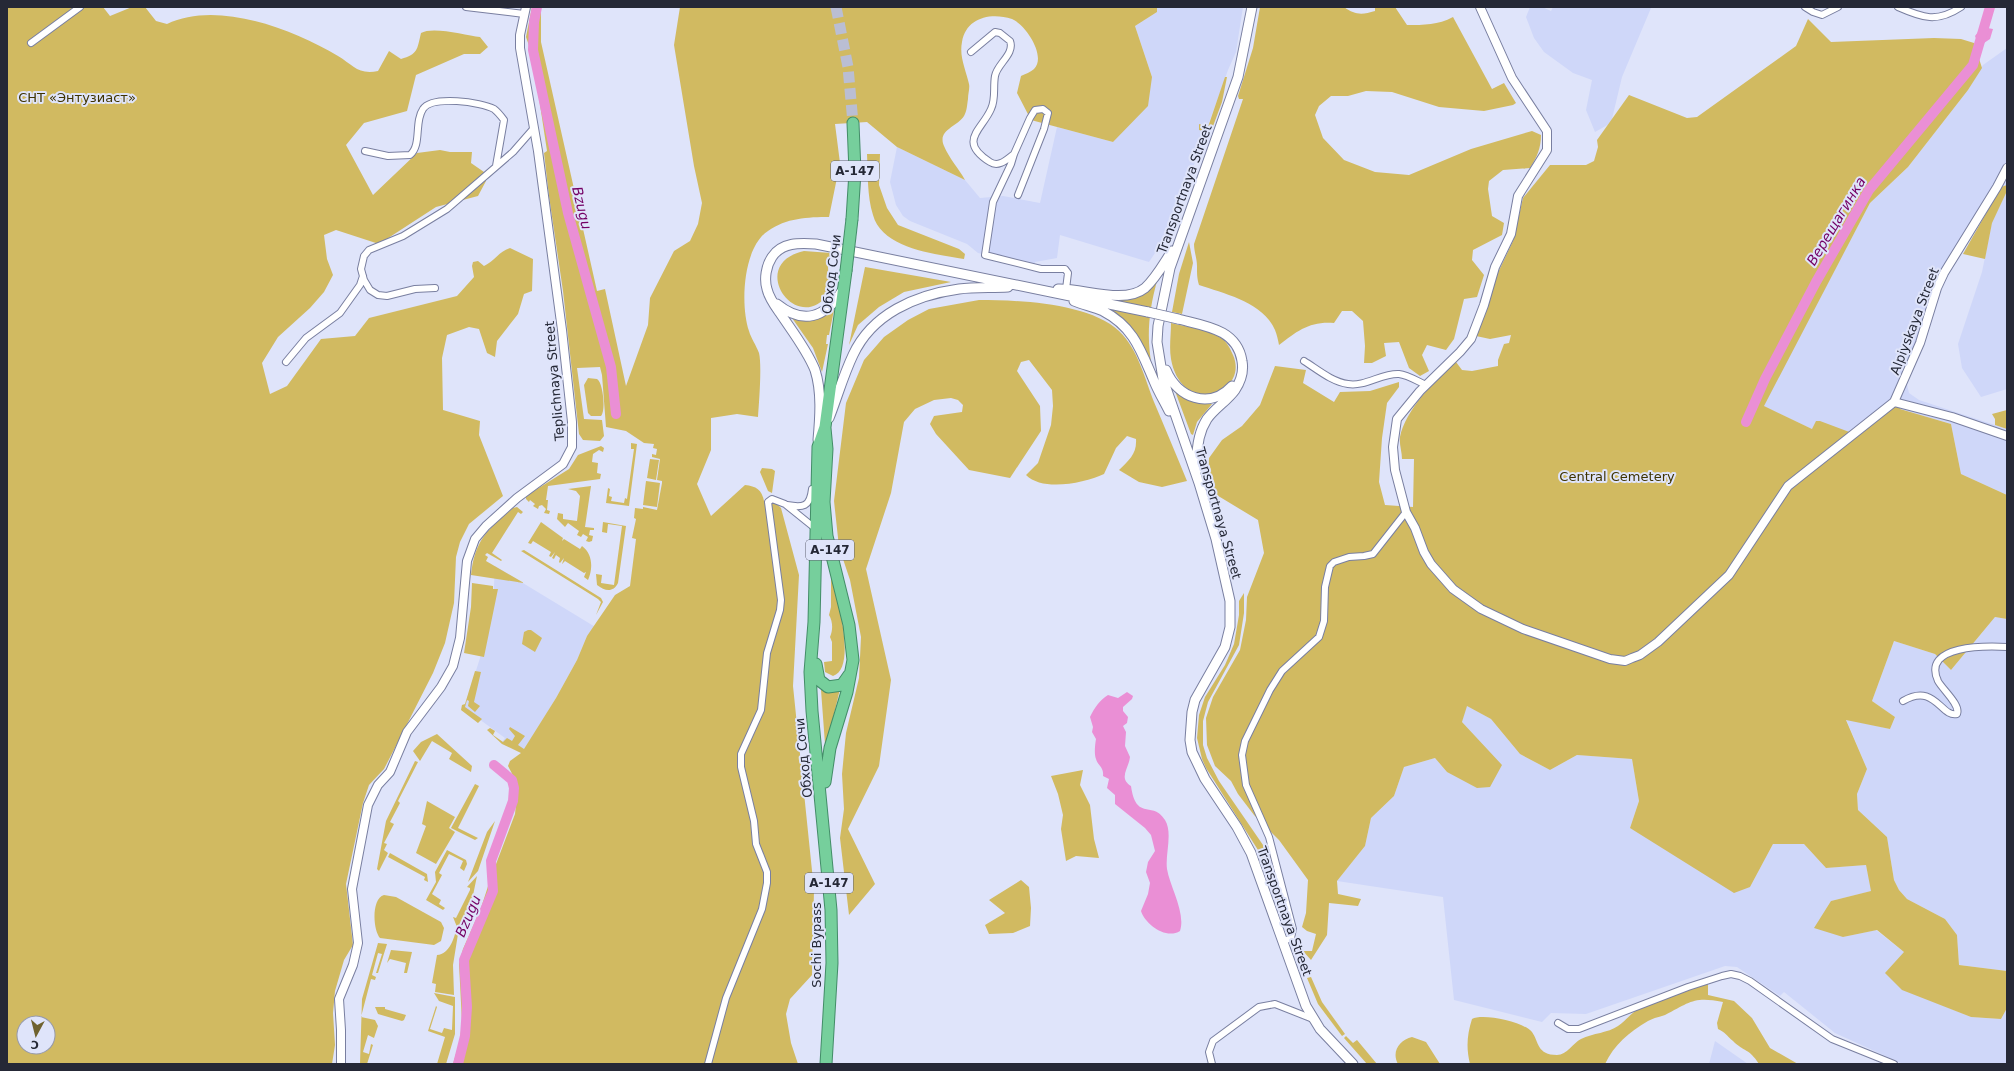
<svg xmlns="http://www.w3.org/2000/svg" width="2014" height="1071" font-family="'DejaVu Sans',sans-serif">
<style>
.built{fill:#cfd7f9}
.green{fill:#d1ba61;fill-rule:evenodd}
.water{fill:#ea8fd5}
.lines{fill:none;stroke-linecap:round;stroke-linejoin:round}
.river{stroke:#ea8fd5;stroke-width:10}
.trunk-tunnel{stroke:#babed3;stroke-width:11;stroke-dasharray:11 5.5;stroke-linecap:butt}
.minor-casing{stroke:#797fa0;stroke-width:8}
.tertiary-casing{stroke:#797fa0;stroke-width:10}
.secondary-casing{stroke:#797fa0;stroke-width:11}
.trunk-casing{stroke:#438d68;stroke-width:13}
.minor{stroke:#fff;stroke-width:6}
.tertiary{stroke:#fff;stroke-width:8}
.secondary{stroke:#fff;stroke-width:9}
.trunk{stroke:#76cf9c;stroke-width:11}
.secondary-bridge-casing{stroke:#797fa0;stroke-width:11;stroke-linecap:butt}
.trunk-bridge-casing{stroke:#438d68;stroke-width:13;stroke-linecap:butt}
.secondary-bridge{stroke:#fff;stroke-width:9}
.trunk-bridge{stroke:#76cf9c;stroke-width:11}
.labels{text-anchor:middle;stroke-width:4;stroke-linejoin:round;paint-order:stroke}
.shield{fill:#dfe4fa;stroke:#5d6071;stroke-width:1}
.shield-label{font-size:12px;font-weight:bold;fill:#252836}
.park-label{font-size:13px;fill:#3e3300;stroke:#dfe4fa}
.street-label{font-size:13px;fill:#252836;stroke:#dfe4fa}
.water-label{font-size:14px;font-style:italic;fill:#740165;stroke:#dfe4fa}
</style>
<rect width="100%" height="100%" fill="#dfe4fa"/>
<!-- built -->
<path class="built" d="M1157,7H1243L1236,52L1228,70L1171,229L1149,262L1060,235L1057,258L1035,262L1034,267L978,253L967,244L910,221L903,216L896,205L890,182L897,147L965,180L980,198L1003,196L1040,203L1057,127L1113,142L1152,77L1135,26L1157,12Z
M1530,7H1542L1551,11L1553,7L1651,8L1622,77L1611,123L1595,132L1586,110L1592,80L1573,73L1544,52L1534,38L1526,17Z
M2007,48V185L1998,188L1942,278L1906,380L1909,393L1919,400L2007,429V495L1961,474L1951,424L1900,409L1901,402L1852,433L1812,429L1763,406L1870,203L1908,167L1968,90L1983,65Z
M2007,191V389L1981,397L1962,368L1958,344L1982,272L1992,222Z
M495,566L597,628L587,636L577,660L556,698L522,753L502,742L505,738L464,708L480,658L493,604Z
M1995,617L2007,619V971L1959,965L1957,935L1945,919L1907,899L1899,890L1894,880L1887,837L1858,810L1857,794L1867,769L1846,719L1890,729L1895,717L1872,701L1894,641L1935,654L1951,670Z
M1466,705L1491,719L1520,754L1550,770L1577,755L1632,759L1639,801L1630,828L1750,887L1773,844H1804L1826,868L1866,865L1872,891L1831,901L1843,937L1876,930L1904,952L1939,1004L1971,1017L2001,1019L2007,1008V1064H1903L1835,1033L1784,992L1780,996L1737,967L1725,966L1586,1014L1551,1013L1542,1022L1454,1000L1443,897L1337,881L1365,846L1371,818L1394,796L1404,767L1435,758L1447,772L1480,742L1462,722Z
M1715,1041L1748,1064H1709Z"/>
<!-- green -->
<path class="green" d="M7,7H103L110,16L132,7H145L156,21L167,24C216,0 291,28 338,56C353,65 358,75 378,71L389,51L401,59C418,54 417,50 421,33C432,26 466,35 480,37L488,47L480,54H464L416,75L407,111L364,123L346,145L373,195L417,153L440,150L450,152H472L471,163L484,172L486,181L478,196L436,207L379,244L336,230L324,235L327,259L333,275L324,292L310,308L278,337L262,363L270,394L287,386L321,339L355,336L369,318L457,296L474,277L472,266L473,262L478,261L484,266C496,260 497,253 510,248L533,259L532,291L524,294L518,314L497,341L495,357L487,353L479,329L469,327L447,335L442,358L443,410L480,421L479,435L503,496L469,524L460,542L456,557L454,603L445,643L433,673L400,738L384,769L369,785L363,803L346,884L353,945L344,960L335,991L333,1013L335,1045L332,1064H7ZM24,1023H48V1047H24Z
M532,7H541V42L597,291L605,289L626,386L648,325L650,298L674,251L690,241L698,224L702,203L694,166L674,45L680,7H1157V12L1135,26L1152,77L1148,106L1113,142L1031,120L1017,93L1021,76C1025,74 1031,72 1034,69C1047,56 1025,24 1012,19C990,12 966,18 962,42C959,57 966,70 969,84C970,88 968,94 968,99C967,105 967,111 964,116C957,127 937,130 944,146C949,158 959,169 965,180L897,147L867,122L835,124L840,163L829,217C808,217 786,218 768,231C743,247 740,305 749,331C751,338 756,345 759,353C762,365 759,403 758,417L737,414L711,418V450L697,484L711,516L745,485C756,486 762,490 764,501L775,502L781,508L799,575L793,686L814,890L812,975L790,999L786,1014L791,1043L798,1064H453L460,1040L462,1022L459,964L463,949L481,908L490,880L515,814L518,785L508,766L510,761L521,753L502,744L487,730L490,728L495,731L493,735L503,742L507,738L512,741L515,736L509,729L510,727L525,736L518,745L524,749L556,698L577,660L587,636L615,595L630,586L636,539L632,538L636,519L634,518L635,508L643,509V507L657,510L662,483V481L657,480L660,459L652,457V454L656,455L657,449L653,448L654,444L644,443L626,431L606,427L602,375L600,367L577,368L584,419L602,420L604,436L600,441L583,440L579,434L563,291L549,196L544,153L547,151L539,98L540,77L526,37Z
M1260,7H1344C1355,15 1362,15 1375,11V7H1395L1407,25C1424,25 1438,25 1453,17L1492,89L1504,83L1516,103L1513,105L1484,111L1439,107L1392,92L1366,91L1348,96H1331L1319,106L1315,115L1323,138L1344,160L1375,172L1409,175L1471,149L1532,131L1541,135C1541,148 1537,157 1530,168L1503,170L1489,181L1488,189L1492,216L1504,223L1502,235L1473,250L1472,260L1484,275L1477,297L1464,299L1454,339L1446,350L1427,345L1422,355L1429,371L1420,376L1409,368L1399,342L1384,343L1386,356L1372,363H1364L1365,346L1363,321L1352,311H1342L1334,323C1310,321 1297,331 1279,345C1278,340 1277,335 1275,330C1263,302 1225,294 1199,285C1197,278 1197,274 1197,266C1197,259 1194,251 1194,244L1243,99H1239L1238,96L1253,48Z
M1808,19L1831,42L1934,38L1961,39L1974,43L1982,68L1968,90L1908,167L1870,203L1764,406L1812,429L1816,421H1820L1852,433L1901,401L1900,409L1951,424L1961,474L2007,495V619L1995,617L1951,670L1935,654L1894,641L1872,701L1895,717L1890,729L1846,720L1867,769L1857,794L1858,810L1887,837L1894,880L1899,890L1907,899L1945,919L1957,935L1959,965L2007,971V1008L2001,1019L1971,1017L1902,990L1885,973L1904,952L1877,930L1843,937L1814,928L1831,901L1871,891L1866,865L1826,868L1804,844H1773L1750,887L1734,893L1630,828L1639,801L1632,759L1577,755L1550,770L1520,754L1491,719L1467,706L1462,722L1502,765L1490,787L1477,788L1447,772L1435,758L1404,767L1394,796L1371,818L1365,846L1337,881L1338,894L1361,899L1358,906L1329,903L1327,935L1311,960L1303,951H1312L1316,934L1307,931L1302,927L1306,913L1308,880L1279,840L1254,815L1238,794L1231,781L1215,766L1207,745L1206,718L1213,697L1240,650L1246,620L1247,597L1264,553L1258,520L1215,494L1208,477L1209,458L1222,440L1242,426L1260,405L1275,366L1306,370L1303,383L1334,402L1340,392L1370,391L1399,382V387L1387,403L1382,438L1379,482L1385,505L1413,507L1414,459H1402C1402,452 1399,444 1400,437C1405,411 1436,378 1456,362L1462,370L1472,371L1498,366V360L1504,344L1509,343L1511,335L1490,339L1476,336L1495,279L1513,241L1523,198L1550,165H1586L1594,161L1598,147L1597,140L1629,95L1687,118L1697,117L1796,46Z
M1225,77H1227L1222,102L1212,129L1208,132L1199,130V124L1208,127Z
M867,154H880L879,185L887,208L898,225L959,249L965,254L964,259C936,254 882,249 873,215C867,196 868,174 867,154Z
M2007,185V191L1992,223L1985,259L1963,254L2001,187Z
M1189,242L1193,263L1182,314L1172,312L1179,274Z
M804,251L831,253L828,266L829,293C798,338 745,264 804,251Z
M865,267L951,282L904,292L879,307L858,325L849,345Z
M1157,281C1149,310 1146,337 1152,367C1137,339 1133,323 1103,306L1116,310L1117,298Z
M979,300C1019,300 1089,303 1119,331C1138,349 1145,379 1154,402C1165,428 1176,454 1187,481L1162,487L1139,482L1119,470C1129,460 1137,454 1136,439L1127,436L1116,448L1104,474C1084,483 1043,492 1026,475L1038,463L1051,425L1053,406L1052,390L1029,360L1021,362L1017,371L1040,406L1041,431L1010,478L969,470L936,434L930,424L934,416L962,412L963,405L958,400L951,398L934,400L915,409L904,422L891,493L866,569L891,680L879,766L848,829L875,884L849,915L840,838L844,809L842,774L846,733L859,678L861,637L850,580L839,547L834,501L846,403L864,360L884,337L908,320L929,309Z
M832,308L834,310L829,335H827L826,344H828L822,372L813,348L792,318Z
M1171,323C1187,327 1207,329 1221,338C1227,342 1230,348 1233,355C1250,393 1182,419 1171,359C1169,347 1171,335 1171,323Z
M588,378L597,379C603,382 606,411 601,416H591L588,413L584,385Z
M1175,391L1190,400L1212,404L1197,422L1193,435L1191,434Z
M2007,410V429L1995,425V419L1992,414Z
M631,443L637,444L629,506L606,503L608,488L610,489L609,496L612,497L611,501L624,503L625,498L627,499L634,449H631Z
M601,446L604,448L603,452L599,450L593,454L592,462L598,463L597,473L601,474L600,479L548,486L546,500H548L547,510L550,511L549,514L544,513L546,509L542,505L539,506L538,509L533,506L535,504L530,500L529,502L526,499V496L569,469L578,455Z
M650,459L659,460L656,480L647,478Z
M762,468L772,469L775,471L772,493L768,491L760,472Z
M646,481L660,483L657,507L643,505Z
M591,486L585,527L594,528V530H590L589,535L593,536L592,541L589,542L586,541L588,537L583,534L581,537L577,535L579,531L568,523L565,527L557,519L558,513L563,514V519L577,521L580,496L576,491L568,489Z
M517,507L523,512L521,514L518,512L492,553L502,560L501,561L487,553L485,555L488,557L486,561L524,583L471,575C475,540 487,530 513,508Z
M541,522L563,538L562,541L564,539L580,549L582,546C593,554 593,569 588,580L584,577L586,572L584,573L565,561L562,564L564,558L560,563L559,562L560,558L556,555L554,559L552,558L555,552L551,557L549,556L551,552L533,541L531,544L528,543Z
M603,522L626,526L618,583C613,593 605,591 597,585L596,574L602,575L601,583L614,585L622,526L608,524L607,533L602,532Z
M524,550L601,598L603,602L596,615L601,602L598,599L521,551Z
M831,573C836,591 858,669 833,676L825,672L824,662L832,661V642L830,637C833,630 833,622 829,615L831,607Z
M472,583L493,586V589H498L484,657L464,653L471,607Z
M1244,593V613L1239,645L1208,702L1203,721V745L1207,758L1219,781L1263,845L1267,864L1288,927L1258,850L1206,768L1202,759L1197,738L1199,715L1205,697L1225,665L1234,644L1239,615V601Z
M528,630H531L542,638L535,652L522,644L524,632Z
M475,671L481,672L474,702L480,706L475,712L468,706L469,701L467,700L465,707L482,719L478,723L461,710L462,705L465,704Z
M840,689C836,707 831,724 828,742L825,744L821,690Z
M437,734L472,766L471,772L449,759L452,753L432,741L420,761L413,751L421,742Z
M415,761L418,762L398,801L400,803L390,822L394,824L384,843L387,844L384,850L388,853L379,871L377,869L386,821Z
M1083,770L1080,785L1090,805L1094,839L1099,858L1076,856L1066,861L1061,829L1063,815L1058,794L1051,776Z
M475,784L479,786L458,828L478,838L475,840L451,828Z
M427,801L455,817L449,828L455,832L436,864L416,853L426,826L422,824Z
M495,821L478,871L468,882L487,832Z
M447,850L466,860L467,864L464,871L460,868L463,861L449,854L439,873L442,875L432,894L441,900L439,904L445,908L443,910L426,900L436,882L435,872Z
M390,853L427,874L428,882L424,880L425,877L388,857Z
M477,876L471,905L458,934L453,965L454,995L435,992L436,984L432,983L437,955C450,954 454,938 457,927L453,917L456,918L470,890V888L467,887Z
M1021,880L1029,887L1031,908L1030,926L1013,933L989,934L985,925L1005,913L989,900Z
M384,895L396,897L441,922L444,928L441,941L434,945L380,938C373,930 371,899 384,895Z
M378,943L387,944L378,973H376L382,954L378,953L372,975L376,977L375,980L371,979L361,1017L375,1020L378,1026L374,1038L368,1035L363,1052L369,1054L371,1044L373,1045L367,1064H360L362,999Z
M391,950L412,952L407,973H404L406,963L390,959L387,963Z
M1311,977L1322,1002L1345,1034L1342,1036L1318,1004L1307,978Z
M1708,983V995L1734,1001L1752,1018L1770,1048L1798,1064H1759C1749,1048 1744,1052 1733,1041C1727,1036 1725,1032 1718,1029L1717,1023L1723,1002C1694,996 1690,1002 1665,1015C1660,1017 1653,1018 1648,1021C1629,1032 1614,1045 1605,1064H1470C1466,1048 1467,1035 1472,1019C1483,1013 1524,1022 1532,1032C1539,1042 1537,1055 1557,1055C1567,1055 1573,1043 1581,1039C1593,1033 1608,1033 1618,1026C1624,1022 1629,1016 1634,1012C1650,1000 1688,990 1708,983Z
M434,993L455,997V1034L446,1064H437L445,1037L428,1031L436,1006L437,1007L430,1029L442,1033L444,1028L452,1030L453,1006L439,1001Z
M375,1007H385V1009L406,1015L404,1020L402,1021L378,1014Z
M1346,1036L1353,1043L1357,1040L1377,1064H1367L1344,1038Z
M1412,1037L1426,1042L1440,1064H1398C1391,1051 1400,1040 1412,1037Z"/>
<!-- water -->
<path class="water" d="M1982,27L1993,29L1990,39L1984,43L1977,41L1975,36Z
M1127,692L1133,696L1132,699L1123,707V711L1128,717L1127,723L1123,726L1126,732L1125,746L1130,757C1129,768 1118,778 1131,786C1136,822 1153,800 1165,820C1173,833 1165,854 1167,869C1170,887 1186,913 1180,931C1166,940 1145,924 1141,911L1148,894L1150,883L1146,872L1148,862L1155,851L1151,835L1145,828L1115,804V795L1107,788L1109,779L1103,776C1104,767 1098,766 1096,759C1094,754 1095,745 1096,739L1092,732L1093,727L1090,717C1094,708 1100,700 1108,695L1118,698Z"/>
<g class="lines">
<!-- river -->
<path class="river" d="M537,7L534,22L533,50L568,213L611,367L616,414
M1746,422L1765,379L1816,282L1869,190L1973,65L1990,7
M458,1064L465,1036L467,1007L464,960L493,891L491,861L513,801L514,788L512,780L494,765"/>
<!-- trunk-tunnel -->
<path class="trunk-tunnel" d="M836,7L848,67L853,123"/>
<!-- minor casing -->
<g class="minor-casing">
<path id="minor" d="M466,7L524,14
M1805,7L1813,12L1822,15L1838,7
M1898,7C1923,18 1937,23 1961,7
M31,43L80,7
M971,52L995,32L1000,33L1010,41C1015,54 997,64 995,76C993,87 996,99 991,109C982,130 957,141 990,162C999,168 1007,159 1014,154
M365,151L388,156L410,155C422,145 414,122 423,109C432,95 481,102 494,109C498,112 501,116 504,120L496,166
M1018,195L1044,129L1048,113L1043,109L1035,110L1030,118L1014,154L1011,164L993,202L985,255L1041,269H1065L1068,273L1066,289
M435,288L415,289L387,296L378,295L370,290L364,280L361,269L364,256L369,250L403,236L447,209L513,152L534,128
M1304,361C1317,369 1332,382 1348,384C1365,387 1382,373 1399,374C1408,375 1417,381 1426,385
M286,362L306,338L340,313L360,285L363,276
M787,505C803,508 810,507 812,489
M1903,701C1935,682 1941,718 1957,714C1961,705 1942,689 1938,681C1921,644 1988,646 2007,647
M1284,941L1291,938L1293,929L1269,837L1246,785L1242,755L1245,741L1270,690L1282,671L1319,637L1324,621L1325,587L1330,566L1334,562L1349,557L1364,556L1373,554L1406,512
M1558,1023L1568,1029H1579L1688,987L1722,976L1731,974L1740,976L1750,981L1832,1039L1894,1064
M708,1064L726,998L762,909L767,883V872L756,844L754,821L741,767V754L761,710L767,653L780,610L781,600L768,502L772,499L785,504L816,529
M1212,1064L1209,1052L1213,1041L1259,1007L1275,1004L1313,1019"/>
</g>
<!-- tertiary casing -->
<g class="tertiary-casing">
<path id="tertiary" d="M1480,7L1512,78L1547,131V150L1518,196L1511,234L1495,267L1484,305L1471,339L1460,352L1420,391L1397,419L1393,447L1395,470L1406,512L1415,528L1424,552L1431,564L1453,589L1481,609L1523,629L1610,659L1625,661L1632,658L1640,655L1658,642L1729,575L1788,486L1894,402L1920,343L1937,288L1944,273L1997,187L2007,168
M1894,402L1952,417L2007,436
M341,1064V1030L339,999L353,965L358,943L352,889L368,805L378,785L390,772L407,732L441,687L453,666L460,638L467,561L475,539L486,526L517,498L563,464L572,447V422L562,330L538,151L520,48V35L526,7"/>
</g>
<!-- secondary casing -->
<g class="secondary-casing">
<path id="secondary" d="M1252,7L1238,77L1170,268L1158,326L1157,342L1163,379L1199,483L1216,539L1230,601V627L1225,647L1195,700L1192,712L1190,740L1192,752L1205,779L1237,827L1251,853L1306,1006L1320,1029L1353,1064
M1058,289C1083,288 1124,305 1145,288C1156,278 1164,263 1172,251
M1074,301C1084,305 1094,307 1103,311C1134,327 1141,351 1154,381C1158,391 1164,401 1169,411
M777,304C803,325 825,318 842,291
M1178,319C1205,326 1237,329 1242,361C1244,372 1241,381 1235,390C1227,401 1215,408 1207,419C1198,433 1196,453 1197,470
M1166,370C1177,398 1210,410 1232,386
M829,418C837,398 843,376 853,355C872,314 915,295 959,289C975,287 992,288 1008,287
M818,440C820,417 822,392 815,370C807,350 792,331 780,313C775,306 769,298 767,289C764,279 766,266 772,257C782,242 799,243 816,244L1148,312"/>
</g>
<!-- trunk casing -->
<g class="trunk-casing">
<path id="trunk" d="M852,219L855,172L853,123
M816,664L819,680L828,687L842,685L849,675
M825,782L830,748L847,692L853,660L849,625L827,536L824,502L827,449L825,428
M826,1064L832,963L831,910L812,711L810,672L814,622L818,447L825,427L846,271"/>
</g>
<!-- minor -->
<use href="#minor" class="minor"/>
<!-- tertiary -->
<use href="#tertiary" class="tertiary"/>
<!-- secondary -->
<use href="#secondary" class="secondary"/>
<!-- trunk -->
<use href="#trunk" class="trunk"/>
<!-- secondary-bridge casing -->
<g class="secondary-bridge-casing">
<path id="secondary-bridge" d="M1148,312L1178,319"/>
</g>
<!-- trunk-bridge casing -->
<g class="trunk-bridge-casing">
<path id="trunk-bridge" d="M846,271L852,219"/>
</g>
<!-- secondary-bridge -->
<use href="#secondary-bridge" class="secondary-bridge"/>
<!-- trunk-bridge -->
<use href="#trunk-bridge" class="trunk-bridge"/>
</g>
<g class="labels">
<!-- shield labels -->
<g class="shield">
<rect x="831" y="161" width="48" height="20" rx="3"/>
<rect x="806" y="540" width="48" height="20" rx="3"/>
<rect x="805" y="873" width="48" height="20" rx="3"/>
</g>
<g class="shield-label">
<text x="855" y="175">А-147</text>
<text x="830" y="554">А-147</text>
<text x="829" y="887">А-147</text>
</g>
<!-- park labels -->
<g class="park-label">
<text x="77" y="102">СНТ «Энтузиаст»</text>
<text x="1617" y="481">Central Cemetery</text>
</g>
<!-- street labels -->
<g class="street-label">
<text transform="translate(1184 189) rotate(-70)" y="5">Transportnaya Street</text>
<text transform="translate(831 274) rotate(-83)" y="5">Обход Сочи</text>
<text transform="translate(1914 321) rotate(-69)" y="5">Alpiyskaya Street</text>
<text transform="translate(554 381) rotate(-95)" y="5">Teplichnaya Street</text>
<text transform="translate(1219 513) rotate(74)" y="5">Transportnaya Street</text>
<text transform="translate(803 758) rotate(-96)" y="5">Обход Сочи</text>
<text transform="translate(1285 911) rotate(70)" y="5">Transportnaya Street</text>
<text transform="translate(816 945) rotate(-90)" y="5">Sochi Bypass</text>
</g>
<!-- water labels -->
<g class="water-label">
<text transform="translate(582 208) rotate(76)" y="5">Bzugu</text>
<text transform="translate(1836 221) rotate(-59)" y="5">Верещагинка</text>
<text transform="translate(468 916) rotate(-67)" y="5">Bzugu</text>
</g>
</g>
<!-- border -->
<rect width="2014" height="1071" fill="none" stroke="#252836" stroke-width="16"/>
<!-- north arrow -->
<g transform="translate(36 1035) rotate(187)"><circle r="19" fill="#dfe4fa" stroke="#9599ac"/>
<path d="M0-3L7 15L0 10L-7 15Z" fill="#6f622f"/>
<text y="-6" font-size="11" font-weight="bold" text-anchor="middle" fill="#252836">С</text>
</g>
</svg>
